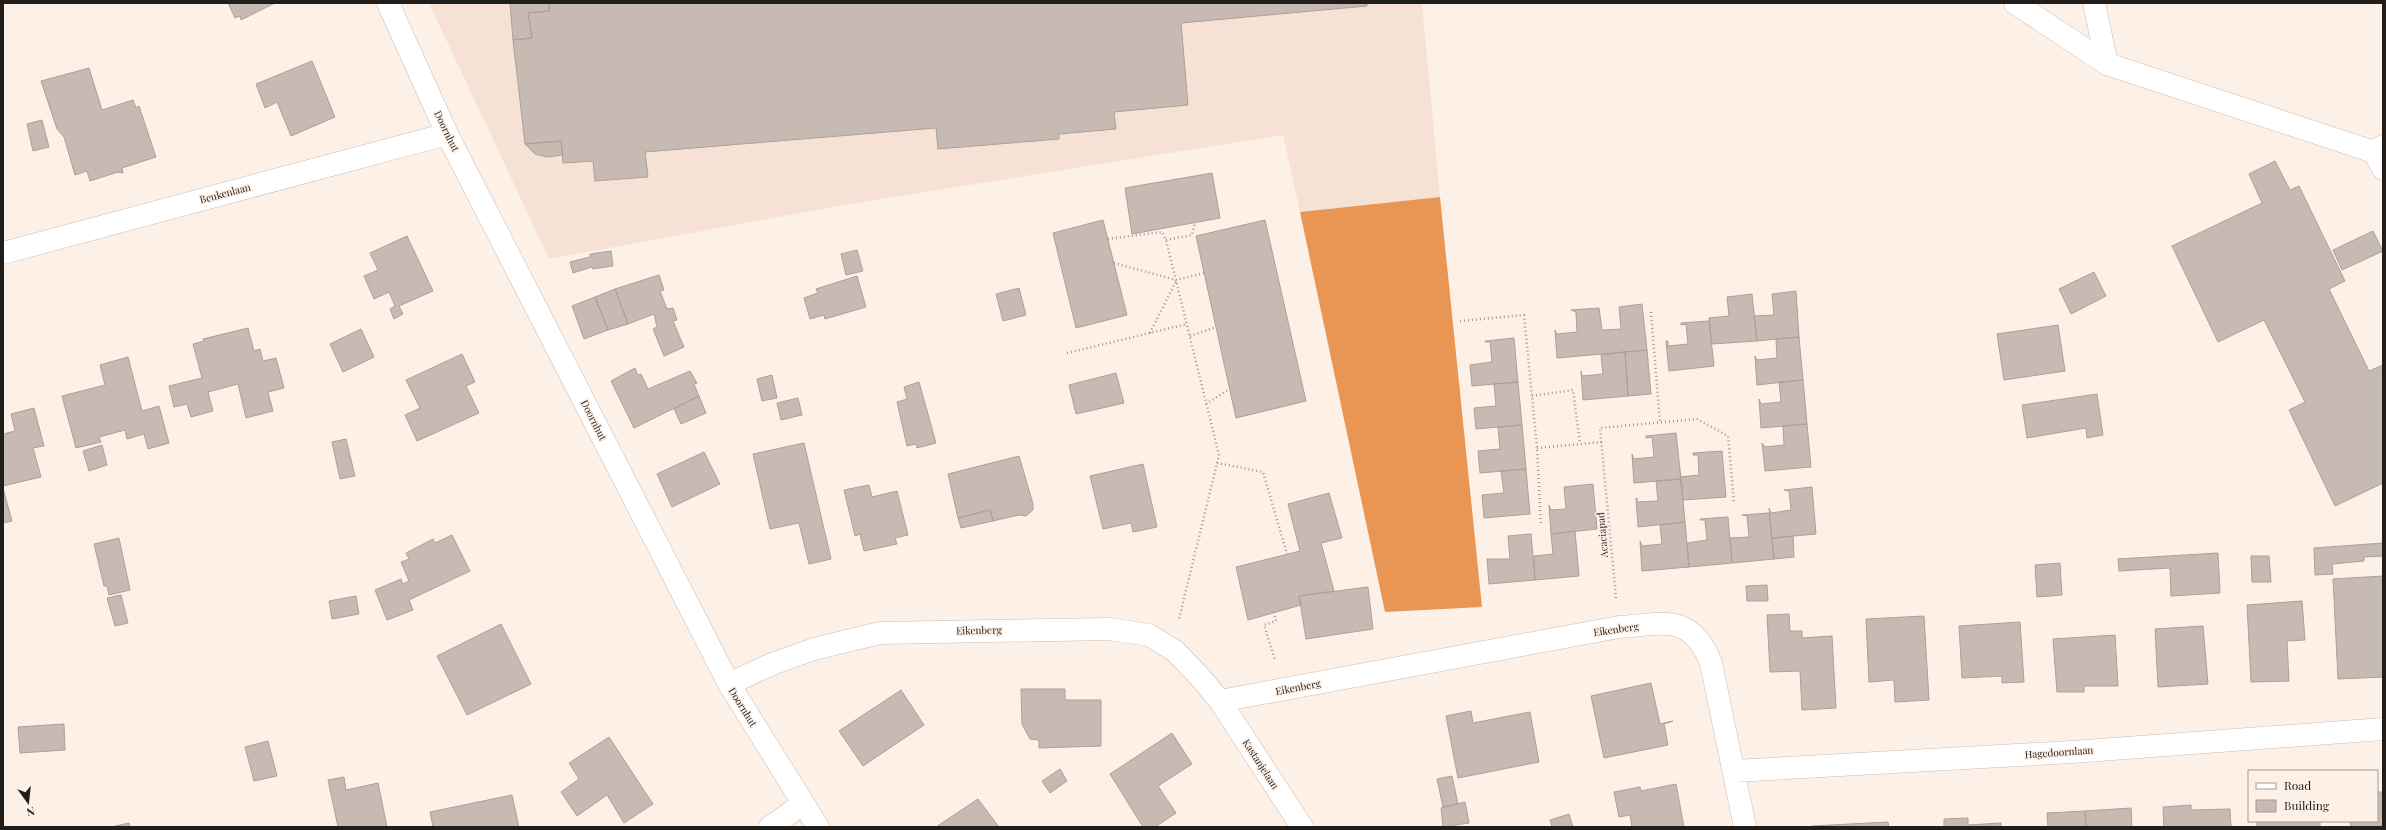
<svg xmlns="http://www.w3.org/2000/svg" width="2386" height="830" font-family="'Playfair Display',serif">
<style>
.built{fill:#f6e2d5}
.forest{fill:#e99655}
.building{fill:#c7bab2;stroke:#aca098}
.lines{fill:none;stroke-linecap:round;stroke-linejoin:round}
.minor-casing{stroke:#cabdb5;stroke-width:23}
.path{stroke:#a29992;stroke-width:2.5;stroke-dasharray:1 3;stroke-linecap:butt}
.minor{stroke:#fff;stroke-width:22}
.labels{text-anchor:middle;stroke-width:3;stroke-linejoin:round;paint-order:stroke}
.street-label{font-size:10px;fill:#211d1a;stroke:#fdf0e7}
</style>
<rect width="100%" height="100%" fill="#fdf0e7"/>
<!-- built -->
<path class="built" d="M429,3H1422L1440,197L1300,212L1283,135L844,205L549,259Z"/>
<!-- forest -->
<path class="forest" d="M1440,197L1482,607L1385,612L1300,212Z"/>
<!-- building -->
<path class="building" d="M228,3H275L241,20L240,16L235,18Z
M510,3H549V11L528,13L532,38L513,40Z
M549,3H1367V6L1181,23L1188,105L1114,112L1116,129L1059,134V139L938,149L936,128L645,152L648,177L595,181L593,161L563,163L561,141L525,144L513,40L532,38L528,13L549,11Z
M312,61L335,117L291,136L277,102L265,108L256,84Z
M89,68L102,110L133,100L136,108L139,106L156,157L122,168L123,173L118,172L90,181L87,171L75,175L64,137L57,129L41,81Z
M42,120L49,147L33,151L27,124Z
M561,141L563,155L547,157L535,154L525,144Z
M2275,161L2290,190L2299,186L2345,281L2329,289L2369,371L2383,365V483L2335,506L2289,410L2305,402L2264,320L2218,342L2172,246L2262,203L2249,174Z
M1212,173L1220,218L1132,234L1125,188Z
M1103,220L1127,315L1076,328L1053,233Z
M1265,220L1306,401L1236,418L1196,236Z
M2373,231L2383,251L2342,270L2333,250Z
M407,236L433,291L399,306L403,314L394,319L390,309L395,306L389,292L374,299L364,276L378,270L370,253Z
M857,250L863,271L846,275L841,254Z
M611,251L613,266L593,269L592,267L573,273L570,262L590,257V254Z
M2094,272L2106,296L2071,314L2059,289Z
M659,275L664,290L660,291L667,309L673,308L677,320L673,321L684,347L664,356L653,329L657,327L654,314L628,324L615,289Z
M857,276L866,307L825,319L824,315L810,319L804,298L818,293L816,289Z
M1019,288L1026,315L1003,321L996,294Z
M615,289L628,324L608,330L595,297Z
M1796,291L1799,337L1757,341L1754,316L1774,315L1772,294Z
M1752,294L1757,341L1712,344L1709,318L1729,316L1727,297Z
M595,297L608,330L584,339L572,306Z
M1642,304L1647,350L1557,358L1555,330L1557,334L1577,332L1576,312L1571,310L1599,308L1602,330L1621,329L1619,307Z
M1709,321L1714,366L1669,371L1666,341H1668V346L1688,344L1686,324L1681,325V323Z
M2058,325L2065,371L2004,380L1997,334Z
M248,328L254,351L260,349L263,361L276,358L284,388L268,392L273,411L246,418L238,384L208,392L213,411L191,417L187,404L174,407L169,386L202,378L193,344L204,341L203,339Z
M361,329L374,357L343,372L330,344Z
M1799,337L1803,380L1757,385L1755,356L1757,360L1777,358L1776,339Z
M1514,338L1518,382L1472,386L1470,365L1492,362L1490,342H1485V341Z
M1647,350L1651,394L1628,396L1625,352Z
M1625,352L1628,396L1583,400L1581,371L1582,376L1603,374L1601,355Z
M462,354L475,382L466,386L479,413L417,441L405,415L420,408L406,380Z
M128,357L142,411L159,406L169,443L148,449L144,434L127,439L125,430L99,437L101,442L76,448L62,396L105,385L100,365Z
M635,368L638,375L641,374L648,389L690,371L697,383L694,384L699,396L634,428L611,381Z
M1116,373L1124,403L1076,414L1069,385Z
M772,375L777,398L762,401L757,379Z
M1803,380L1807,424L1761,428L1759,399L1761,404L1781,402L1779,382Z
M919,382L936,443L917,448L916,444L907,446L897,402L907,399L904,387Z
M1518,382L1522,425L1476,429L1474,408L1496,406L1494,384Z
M2097,394L2103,435L2087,438L2086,428L2027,438L2022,405Z
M699,396L706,413L681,424L674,409Z
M798,398L802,415L781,420L777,403Z
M34,408L44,446L33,448L41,477L3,486V434L15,431L11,414Z
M1807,424L1811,467L1765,471L1762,443L1765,447L1784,445L1783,426Z
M1522,425L1526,469L1480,473L1478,451L1500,449L1498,427Z
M1676,433L1681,479L1634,483L1632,454L1634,459L1654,457L1652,437L1646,438V436Z
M346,439L355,476L340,479L332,442Z
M804,443L831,559L809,564L799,523L770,529L753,454Z
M102,445L107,465L89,471L83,451Z
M1722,451L1726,497L1683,500L1680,477L1699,475L1698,455H1693V453Z
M704,452L720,484L672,507L657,474Z
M1019,456L1033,504V510L1026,516L1019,515L993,521L990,510L958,518L948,474Z
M1143,464L1157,527L1133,532L1131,523L1103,529L1090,476Z
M1526,469L1530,514L1484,518L1482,495L1504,493L1501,471Z
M1681,479L1685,522L1638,527L1636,498H1637V502L1658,501L1656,481Z
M1593,484L1597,529L1551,534L1549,505L1551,510L1566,509L1564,487Z
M869,485L872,497L897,491L908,535L895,538L897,544L864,551L860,534L855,536L844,490Z
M1812,487L1816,534L1772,538L1769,508L1771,513L1791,510L1789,491L1784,490Z
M3,488L12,521L3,523Z
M1329,493L1342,538L1321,543L1334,591L1299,596L1301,605L1248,620L1236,567L1300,551L1288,504Z
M990,510L993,521L961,528L958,518Z
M1769,513L1774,559L1732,563L1730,538L1749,537L1747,516L1742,515Z
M1728,517L1732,563L1689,567L1687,543L1707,540L1705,520H1700V519Z
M1685,522L1689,567L1642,571L1640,541L1642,546L1662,544L1660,525Z
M1575,531L1579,576L1535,580L1534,556L1553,554L1551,534Z
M1531,534L1535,580L1489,584L1487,559H1510L1508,536Z
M452,535L470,571L409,600L413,610L387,620L375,590L401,579L403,584L409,581L401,562L409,559L406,553L433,539L435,543Z
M1793,536L1794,557L1774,559L1772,538Z
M119,538L130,590L109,595L107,586H104L94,544Z
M2383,543V556L2364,557V561L2332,564L2333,574L2315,575L2314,548Z
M2218,553L2220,593L2171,596L2170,568L2119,571L2118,559Z
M2251,556H2269L2271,582H2252Z
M2060,563L2062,595L2037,597L2035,565Z
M2383,576V677L2338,679L2333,579Z
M1767,585L1768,601H1747L1746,586Z
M1368,587L1373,629L1306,639L1299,596Z
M121,595L128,623L115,626L107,598Z
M356,596L359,614L332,619L329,601Z
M2302,601L2305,640L2287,641L2289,681L2251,682L2247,605Z
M1789,614L1790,631H1802V638L1832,636L1836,708L1802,710L1800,671L1770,672L1767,615Z
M1924,616L1929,700L1895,702L1894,680L1869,682L1866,619Z
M2020,622L2024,682L2002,683V676L1962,678L1959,626Z
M501,624L531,684L467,715L437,656Z
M2203,626L2208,684L2158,687L2155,629Z
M2115,635L2118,686H2084V692H2057L2053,639Z
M1651,683L1660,724L1673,721L1664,724L1668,745L1604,758L1591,696Z
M1021,689H1065V700H1101V746L1039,748V740L1030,739L1022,724Z
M901,690L924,725L863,766L839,731Z
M1471,711L1473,723L1530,712L1539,762L1458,778L1446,716Z
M64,724L65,750L20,753L18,727Z
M1172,733L1192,764L1158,786L1176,813L1155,827H1143L1110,774Z
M609,737L653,804L624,823L607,795L577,816L561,792L579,779L569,763Z
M268,741L277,776L254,781L245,747Z
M1060,769L1067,781L1050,793L1042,781Z
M1452,776L1458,804L1443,807L1437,779Z
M344,777L346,790L378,783L387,827H338L328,780Z
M1676,784L1684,827H1632L1630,815L1619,817L1614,792L1640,787L1641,791Z
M2377,792H2383V827H2351L2350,821H2377Z
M512,795L519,827H433L430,812Z
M978,799L999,827H936Z
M1465,802L1469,823L1443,827L1441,808Z
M2191,805V810L2230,809L2231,827H2164L2163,807Z
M2131,808L2132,827H2086L2085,811Z
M2085,811L2086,827H2048L2047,813Z
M1569,814L1573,827H1552L1550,820Z
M1968,818V825L2001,823V827H1944V819Z
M2257,821H2320V827H2257Z
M1888,822L1889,827H1812V826Z
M129,823L130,827H111Z"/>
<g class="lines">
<!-- minor casing -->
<g class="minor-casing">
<path id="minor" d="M388,3L447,134L729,684L818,827
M2015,3L2107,64
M2094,3L2107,64L2374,152L2383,146
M2374,152L2383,169
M3,253L447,134
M729,684L772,664L814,649L880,633L1109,629L1149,635L1175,651L1199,676L1220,701L1619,627C1665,624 1691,613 1711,663L1745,827
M1220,701L1302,827
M1734,771L2072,752L2383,729
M770,827L803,804"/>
</g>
<!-- path -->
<path class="path" d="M1108,239L1162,232L1166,240L1219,455L1179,619
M1166,240L1192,235L1195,223
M1114,263L1176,280L1204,273
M1651,312L1660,423
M1460,321L1524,315L1537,448L1541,525
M1150,333L1176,281
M1190,336L1216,327
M1067,353L1187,324
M1532,396L1573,390L1580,444
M1206,404L1229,389
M1537,448L1602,442
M1217,463L1263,472L1287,554
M1616,598L1600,428L1697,419L1728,436L1734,503
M1274,612L1276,621L1264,625L1275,660"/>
<!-- minor -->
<use href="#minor" class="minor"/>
</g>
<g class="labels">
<!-- street labels -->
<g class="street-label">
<text transform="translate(447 131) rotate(64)" y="4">Doornhut</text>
<text transform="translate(225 193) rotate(-15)" y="4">Beukenlaan</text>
<text transform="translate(594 420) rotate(63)" y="4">Doornhut</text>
<text transform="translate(1602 535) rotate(-95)" y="4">Acaciapad</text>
<text transform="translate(1616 629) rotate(-8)" y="4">Eikenberg</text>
<text transform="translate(979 630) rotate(-1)" y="4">Eikenberg</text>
<text transform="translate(1298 687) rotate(-11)" y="4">Eikenberg</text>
<text transform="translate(743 707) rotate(58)" y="4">Doornhut</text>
<text transform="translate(2059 752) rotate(-4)" y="4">Hagedoornlaan</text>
<text transform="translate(1261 764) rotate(57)" y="4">Kastanjelaan</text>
</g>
</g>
<!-- border -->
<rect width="2386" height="830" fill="none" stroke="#211d1a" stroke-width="8"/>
<!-- legend -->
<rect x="2248" y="770" width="130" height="52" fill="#fdf0e7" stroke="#a59c95"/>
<rect x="2256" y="783" width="20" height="6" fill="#ffffff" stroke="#a59c95"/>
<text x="2284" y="790" font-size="12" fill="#211d1a">Road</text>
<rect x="2256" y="800" width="20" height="12" fill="#c7bab2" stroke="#a59c95"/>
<text x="2284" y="810" font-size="12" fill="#211d1a">Building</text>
<!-- north arrow -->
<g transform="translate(28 802) rotate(165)" stroke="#fdf0e7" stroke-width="3" paint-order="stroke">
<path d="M0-3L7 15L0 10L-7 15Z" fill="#211d1a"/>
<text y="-6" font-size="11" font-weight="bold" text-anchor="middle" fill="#211d1a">N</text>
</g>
</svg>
